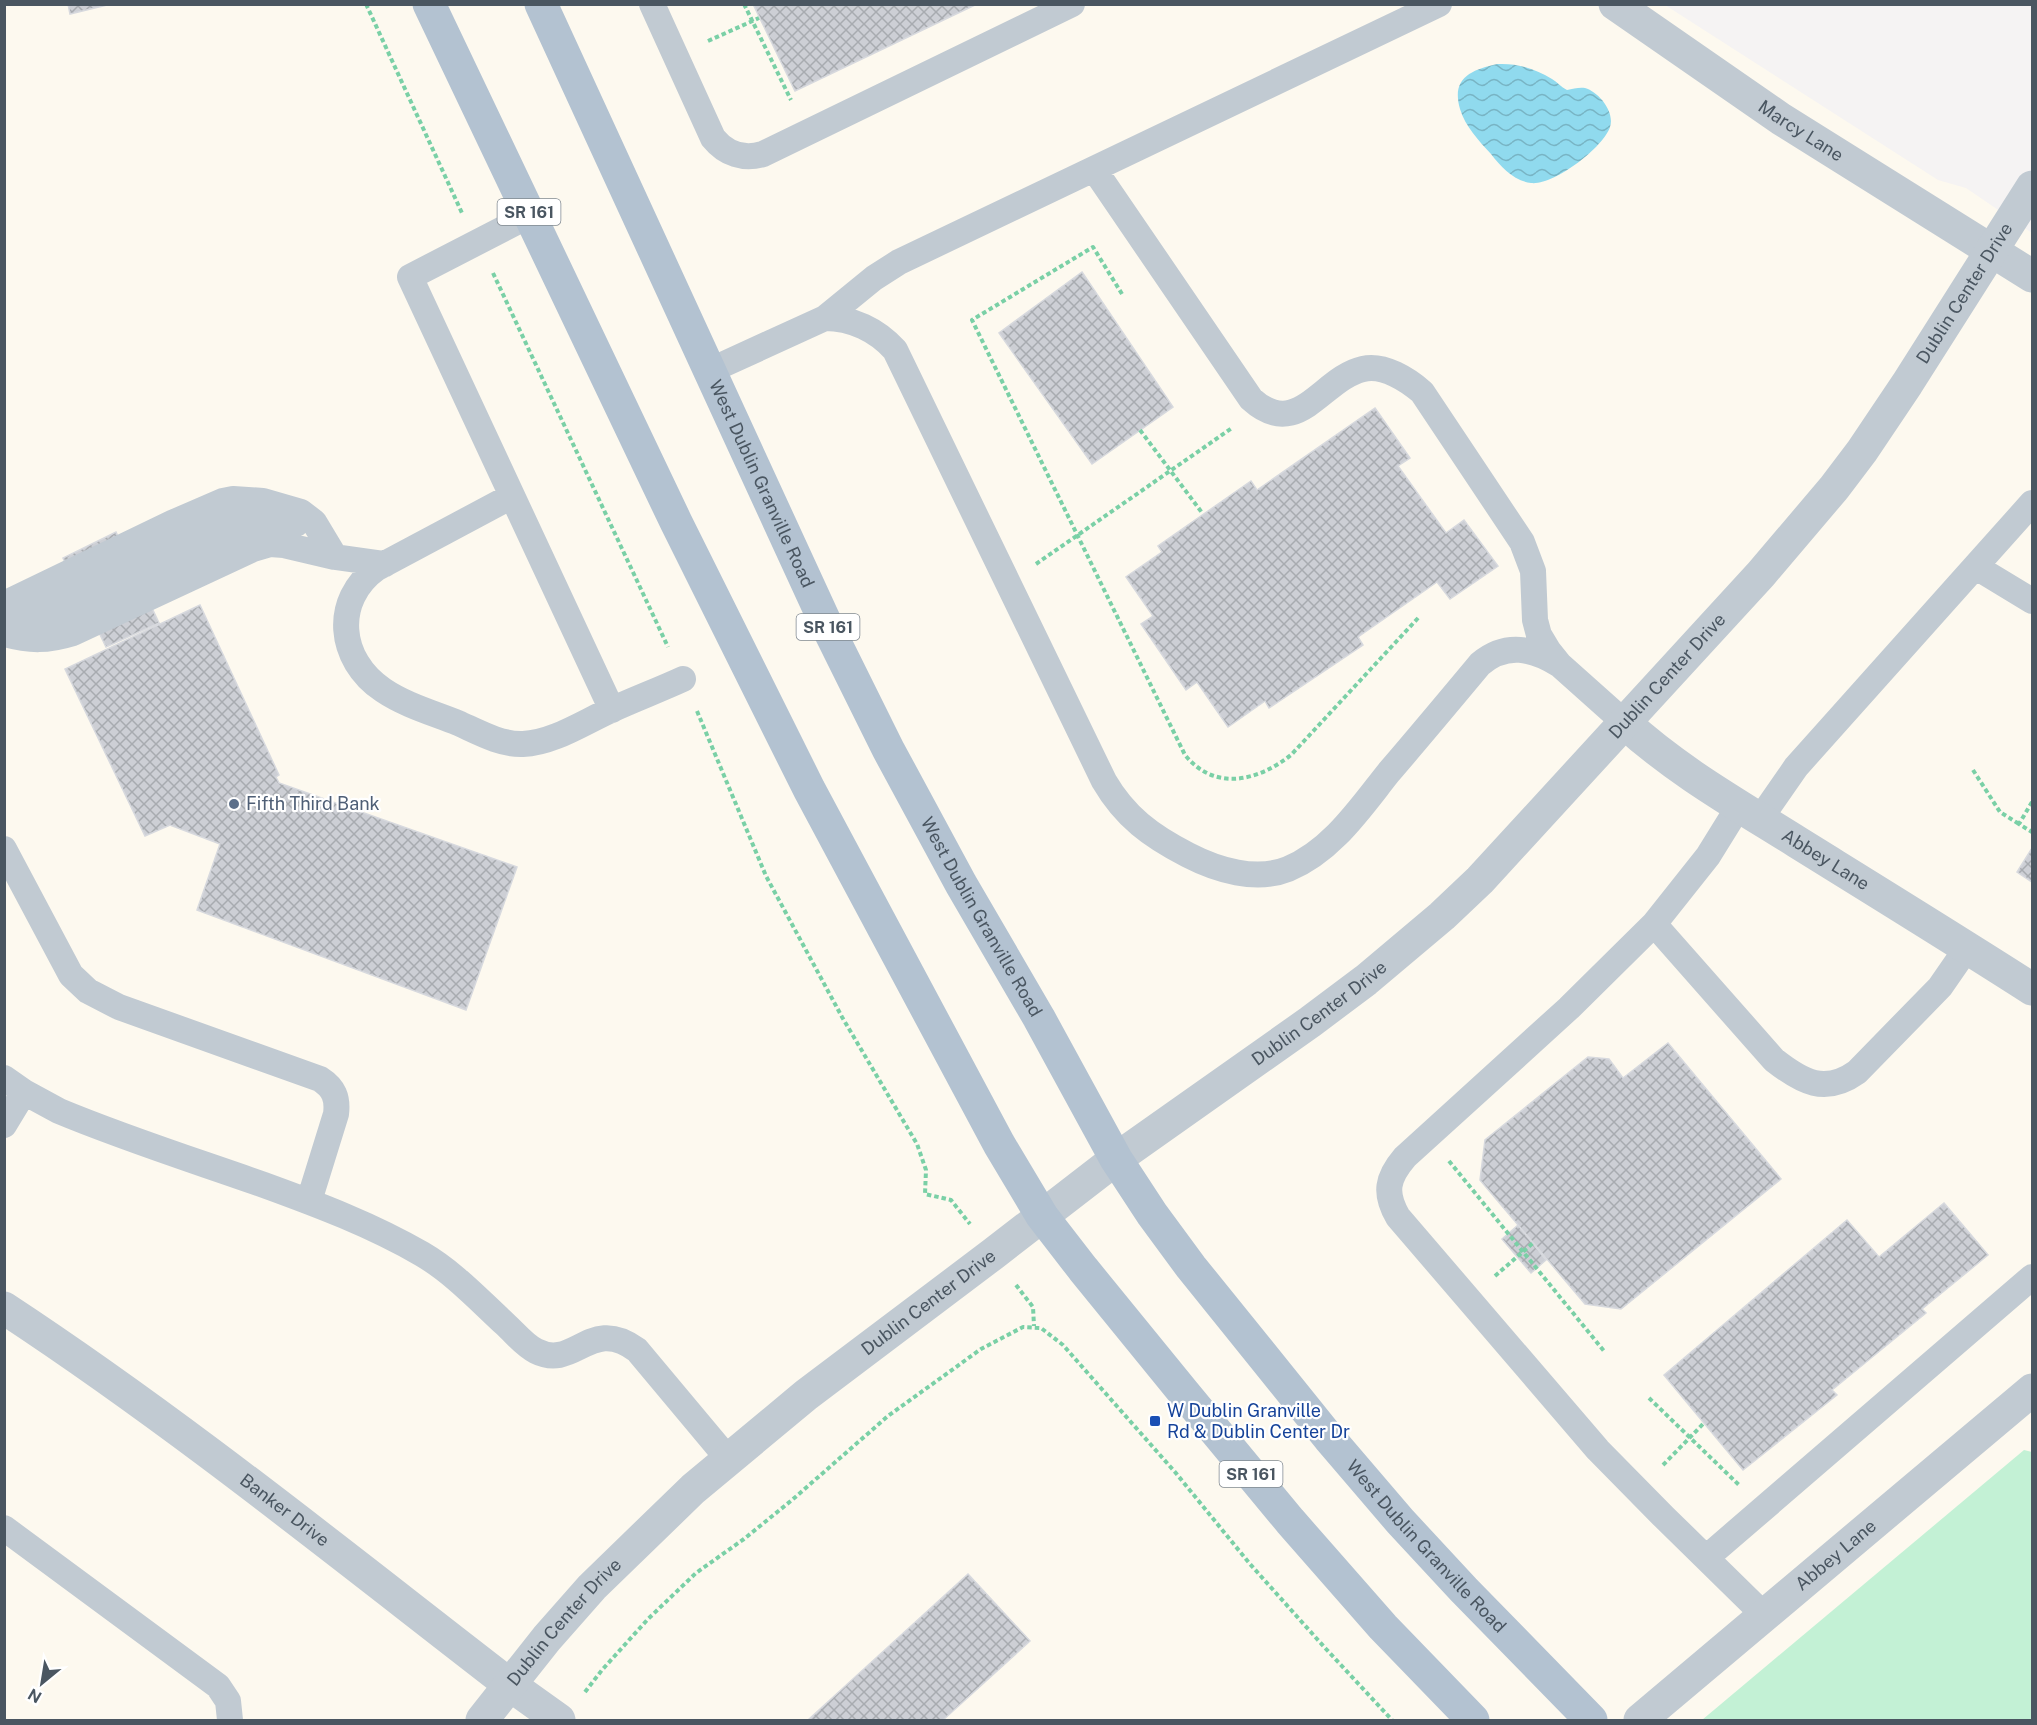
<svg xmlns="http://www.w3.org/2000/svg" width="2037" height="1725" font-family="'Public Sans',sans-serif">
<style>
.commercial{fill:#fdf9ef}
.green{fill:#c3f1d5}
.water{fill:url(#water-waves)}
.building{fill:url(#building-cross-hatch);stroke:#d7d9de;stroke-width:1.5}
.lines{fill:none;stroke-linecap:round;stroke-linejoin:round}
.path{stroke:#7ad0a6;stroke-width:4;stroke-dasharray:4.5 3;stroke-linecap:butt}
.lane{stroke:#c1cad2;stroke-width:26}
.street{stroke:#c1cad2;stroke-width:33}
.primary{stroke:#b3c2d1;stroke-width:33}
.service-dot{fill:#5c6f8a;stroke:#fff;stroke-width:2}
.transit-dot{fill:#1a4fb4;stroke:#fff;stroke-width:2}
.labels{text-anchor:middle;stroke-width:4.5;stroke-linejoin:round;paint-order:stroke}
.shield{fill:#fff;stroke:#808990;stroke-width:1.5}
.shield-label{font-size:16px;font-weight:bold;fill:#4a5661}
.street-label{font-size:18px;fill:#4a5661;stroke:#fff}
.service-label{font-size:18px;fill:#4e5e75;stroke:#fff;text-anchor:start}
.transit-label{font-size:18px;fill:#164399;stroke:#fff;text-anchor:start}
</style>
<defs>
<pattern id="water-waves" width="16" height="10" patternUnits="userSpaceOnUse" patternTransform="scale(1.5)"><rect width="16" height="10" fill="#90daee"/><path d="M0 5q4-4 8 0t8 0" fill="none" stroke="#78b4c4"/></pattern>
<pattern id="building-cross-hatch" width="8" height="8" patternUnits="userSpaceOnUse" patternTransform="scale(1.5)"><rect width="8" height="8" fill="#cdcfd5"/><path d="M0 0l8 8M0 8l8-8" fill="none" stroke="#a8abb0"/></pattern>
</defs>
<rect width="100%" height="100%" fill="#f5f3f3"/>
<!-- commercial -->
<path class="commercial" d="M5,5H1665L1938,180L1966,188L2032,233V1720H5Z"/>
<!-- green -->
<path class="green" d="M2024,1450L2032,1452V1720H1702Z"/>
<!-- water -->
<path class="water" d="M1497,64C1517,63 1534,68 1552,79C1557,82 1561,87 1567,90C1573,89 1579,87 1585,88C1599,92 1615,112 1610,127C1603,148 1553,186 1531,183C1514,181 1501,167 1491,154C1479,141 1465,126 1460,109C1451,78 1471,70 1497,64Z"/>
<!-- building -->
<path class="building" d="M68,4H111L70,14Z
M753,4H977L795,91Z
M1082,272L1173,407L1092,464L999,333Z
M1375,408L1410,458L1398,466L1446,533L1464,520L1498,566L1450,599L1437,582L1358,637L1363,645L1269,708L1265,701L1228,727L1197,682L1186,690L1141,624L1153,616L1126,577L1162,552L1158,546L1251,481L1257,490Z
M116,532L159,623L106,647L63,558Z
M200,605L279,775L276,777L279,783L517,867L466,1010L197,910L220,844L170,825L145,836L65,669Z
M2032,848V882L2017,872Z
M1668,1043L1781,1179L1621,1309L1585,1304L1480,1180L1485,1140L1588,1057L1609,1059L1623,1078Z
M1944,1203L1988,1255L1922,1309L1926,1313L1832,1390L1837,1395L1743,1470L1664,1375L1847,1220L1879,1257Z
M1518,1225L1546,1260L1531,1273L1502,1239Z
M968,1574L1030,1641L943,1720H808Z"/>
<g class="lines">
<!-- path -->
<path class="path" d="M366,4L462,213
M744,4L791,100
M708,41L759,18
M493,273L668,647
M1122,294L1093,247L972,320L1185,755C1215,792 1258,781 1291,755L1419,617
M1140,430L1203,514
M1036,564L1232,428
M697,711L766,876L842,1017L917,1144L926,1170L925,1194L951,1200L970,1224
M1973,770L2000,812L2019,824
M2032,802L2019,824L2032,832
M1449,1161L1604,1351
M1495,1276L1533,1243
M1016,1285L1033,1307L1034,1326
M1649,1398L1739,1485
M1663,1465L1704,1423
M585,1692L602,1670L648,1619L696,1573L744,1539L792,1500L888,1416L981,1349L1023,1327L1041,1328L1063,1345L1175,1472L1250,1564L1326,1649L1392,1720"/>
<!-- lane -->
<path class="lane" d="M652,4L713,138C726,154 744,160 763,154L1072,4
M1094,169L1251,399C1298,442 1322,378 1363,369C1384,364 1408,380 1422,392L1522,542L1533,571L1535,620L1539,635L1548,650L1560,665L1625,723
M530,215L410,277L612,710
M825,318C852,318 877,330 895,350L1104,781C1125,817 1151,836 1188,855C1217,870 1256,882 1288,869C1332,851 1361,807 1389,772C1420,736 1450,700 1480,664C1506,642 1533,648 1560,665
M709,371L825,318L874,278L899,262L1439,4
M512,496L377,568C332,600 338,660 383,690C405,705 433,713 458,723C478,732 501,745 523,744C553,743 584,722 611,710C635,699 659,690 683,679
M1976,567L2032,601
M4,604L172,523L223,501L233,499L263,501L301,512L314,522L335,557
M4,617L28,613L38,608L217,522C245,517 269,519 296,524
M30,625C58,622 84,608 108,596C156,573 205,546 257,532
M4,634C31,641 47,641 73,633L253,549L270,544L284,545L335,557L385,564
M1739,806L1708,856L1654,924L1569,1008L1405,1157C1387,1178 1384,1193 1398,1217L1598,1450L1664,1517L1765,1616
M1760,819L1796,767L2032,503
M4,849L71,975L88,991L119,1007L320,1079C334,1088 338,1098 336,1114L309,1201
M1654,924L1774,1060C1802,1082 1825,1095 1857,1072L1940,987L1967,948
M4,1078L24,1092L59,1111C126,1139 196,1161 264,1185C319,1205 372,1225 422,1254C453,1272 479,1300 505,1324C515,1333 524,1345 536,1351C575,1371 590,1315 637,1350L729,1460
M4,1125L24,1092
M4,1528L218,1686L228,1701L230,1720
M1706,1558L2032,1277"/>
<!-- street -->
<g class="street">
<path id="s1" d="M1615,4L1781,119L2032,276"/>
<path id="s2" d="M1625,723C1676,770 1738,805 1797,842C1876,891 1954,939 2032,989"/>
<path id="s3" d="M4,1308C179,1423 344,1557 510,1685L559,1720"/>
<path id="s4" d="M482,1720L547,1638L592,1587L693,1489L806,1395L993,1254L1116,1159L1310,1022L1366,980L1442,916L1480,880L1761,574L1834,488L1862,451L1907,384L2032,187"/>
<path id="s5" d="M1640,1720L2032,1390"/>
</g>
<!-- primary -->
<g class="primary">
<path d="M429,4L676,522L809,789L999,1144L1042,1216L1083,1269L1184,1393L1290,1521L1383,1627L1473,1720"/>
<path id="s6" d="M541,4L827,626L888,749L961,884L1039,1018L1116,1159L1152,1214L1191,1267L1329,1438L1400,1521L1464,1590L1591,1720"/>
</g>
</g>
<!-- markers -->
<circle class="service-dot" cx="234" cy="804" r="6"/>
<rect class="transit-dot" x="1149" y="1415" width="12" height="12" rx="3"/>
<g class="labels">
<!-- shield labels -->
<g class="shield">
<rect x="497.5" y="199" width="63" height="26" rx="4.5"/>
<rect x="796.5" y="614" width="63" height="26" rx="4.5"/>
<rect x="1219.5" y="1461" width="63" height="26" rx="4.5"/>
</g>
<g class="shield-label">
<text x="529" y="218">SR 161</text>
<text x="828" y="633">SR 161</text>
<text x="1251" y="1480">SR 161</text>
</g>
<!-- street labels -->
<g class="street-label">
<text dy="6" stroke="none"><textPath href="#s1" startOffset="225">Marcy Lane</textPath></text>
<text dy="6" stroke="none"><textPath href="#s4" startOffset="2072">Dublin Center Drive</textPath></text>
<text dy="6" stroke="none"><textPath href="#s6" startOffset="528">West Dublin Granville Road</textPath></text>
<text dy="6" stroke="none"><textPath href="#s4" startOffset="1586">Dublin Center Drive</textPath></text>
<text dy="6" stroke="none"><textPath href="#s2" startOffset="243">Abbey Lane</textPath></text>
<text dy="6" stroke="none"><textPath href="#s6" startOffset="1014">West Dublin Granville Road</textPath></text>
<text dy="6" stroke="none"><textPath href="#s4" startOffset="1100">Dublin Center Drive</textPath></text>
<text dy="6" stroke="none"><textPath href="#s4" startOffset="614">Dublin Center Drive</textPath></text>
<text dy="6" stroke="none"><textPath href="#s3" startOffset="346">Banker Drive</textPath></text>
<text dy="6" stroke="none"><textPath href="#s6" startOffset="1788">West Dublin Granville Road</textPath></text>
<text dy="6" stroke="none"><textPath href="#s5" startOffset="256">Abbey Lane</textPath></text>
<text dy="6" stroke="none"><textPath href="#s4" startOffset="128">Dublin Center Drive</textPath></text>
</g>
<!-- service labels -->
<g class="service-label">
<text x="246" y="810">Fifth Third Bank</text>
</g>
<!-- transit labels -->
<g class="transit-label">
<text x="1167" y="1417">W Dublin Granville<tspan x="1167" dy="21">Rd &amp; Dublin Center Dr</tspan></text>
</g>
</g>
<!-- border -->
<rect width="2037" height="1725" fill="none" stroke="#4a5661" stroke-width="12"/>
<!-- north arrow -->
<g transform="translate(42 1683) rotate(210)" stroke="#ffffff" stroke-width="4.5" paint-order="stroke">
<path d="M0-4.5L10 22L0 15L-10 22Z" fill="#4a5661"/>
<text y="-9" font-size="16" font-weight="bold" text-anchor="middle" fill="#4a5661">N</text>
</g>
</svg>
